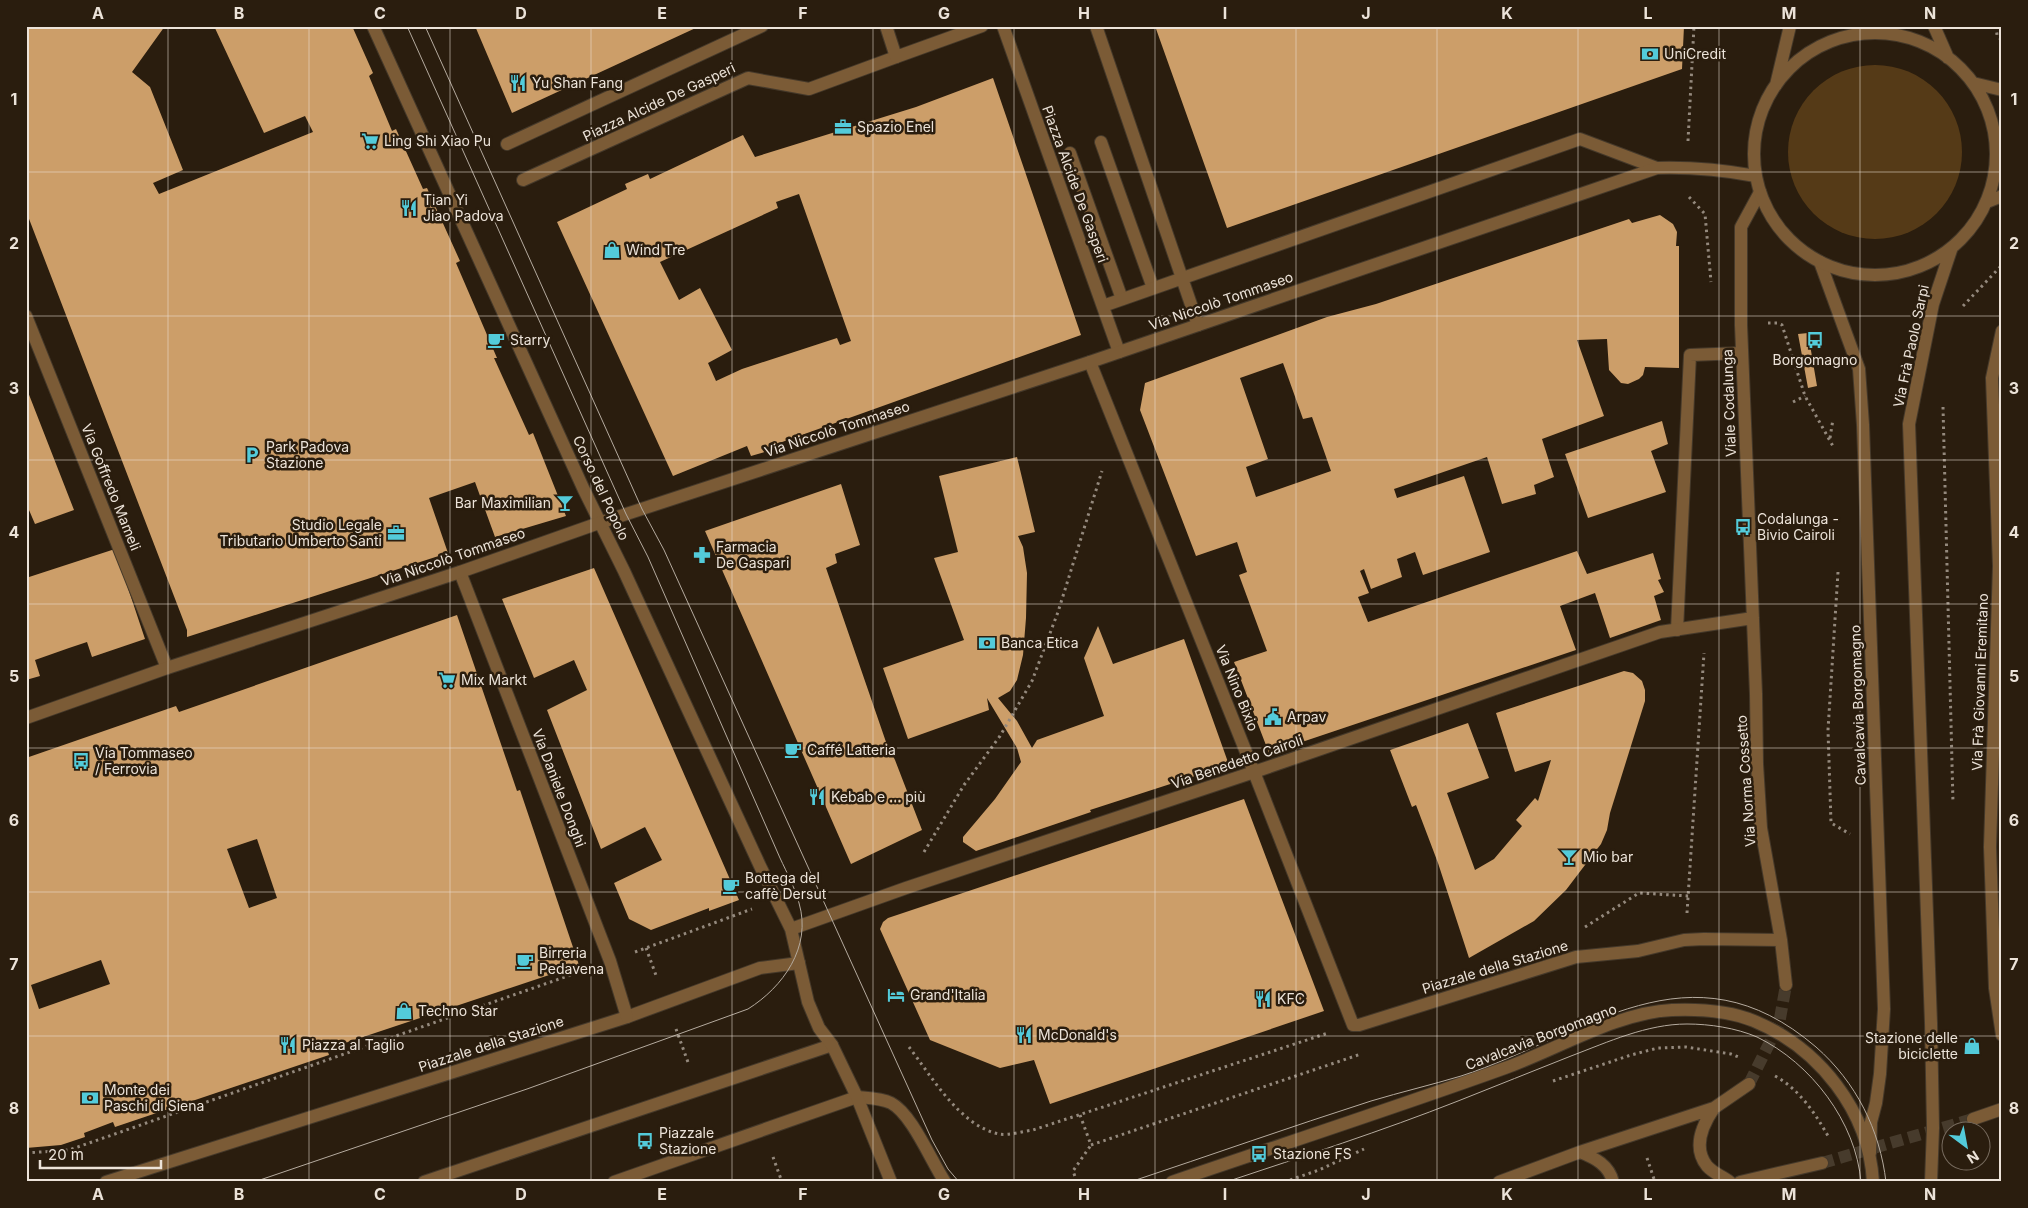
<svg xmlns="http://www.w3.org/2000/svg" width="2028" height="1208" font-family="Inter,sans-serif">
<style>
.green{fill:#553a17}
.building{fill:#cc9e69;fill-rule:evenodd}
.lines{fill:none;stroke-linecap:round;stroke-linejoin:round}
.minor-tunnel{stroke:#473b2c;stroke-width:12;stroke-dasharray:12 6;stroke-linecap:butt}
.service-casing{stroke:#45392a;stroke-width:14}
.pedestrian-casing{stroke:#45392a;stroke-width:14}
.minor-casing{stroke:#45392a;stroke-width:14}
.tertiary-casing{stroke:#45392a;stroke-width:14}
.path{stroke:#94897d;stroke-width:3;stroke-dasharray:2.5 4;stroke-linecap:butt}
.service{stroke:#7b5b36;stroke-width:12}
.pedestrian{stroke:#7b5b36;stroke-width:12}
.minor{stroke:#7b5b36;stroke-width:12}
.tertiary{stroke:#7b5b36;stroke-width:12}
.tram{stroke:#b5ab9f;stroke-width:1}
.grid{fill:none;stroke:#ece3d9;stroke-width:1;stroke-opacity:0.55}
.labels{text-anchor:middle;stroke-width:5;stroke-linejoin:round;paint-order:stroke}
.poi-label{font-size:14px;fill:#ece3d9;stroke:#2a1d0e;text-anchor:start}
.street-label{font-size:14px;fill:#ece3d9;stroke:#2a1d0e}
.neatline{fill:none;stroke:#ece3d9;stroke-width:2}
.grid-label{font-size:16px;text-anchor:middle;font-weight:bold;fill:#ece3d9}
</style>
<rect width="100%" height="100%" fill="#2a1d0e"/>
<!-- green -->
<path class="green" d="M1788 152a87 87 0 1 1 174 0a87 87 0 1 1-174 0Z"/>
<!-- building -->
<path class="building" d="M26,26H165L132,72L150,87L183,170L153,183L159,194L313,132L305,116L264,133L214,26H352L373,73L369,76L392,131L396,129L423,189L427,188L460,261L456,263L497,358H494L529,435L533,433L566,516L495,537L475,482L429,498L448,553L187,637V630L26,211Z
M475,26H700L512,113Z
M1155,26H1684L1682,69L1227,228Z
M993,78L1081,335L771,446L772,450L751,456L747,446L673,476L557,222L627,189L625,184L648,174L650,179L743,135L755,157L916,107ZM799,194L851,341L840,345L837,338L742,369L716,381L708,363L732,350L700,288L679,300L660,262L778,208L776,202Z
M1660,215L1673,224L1677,232L1676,246H1679V368L1645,367L1643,375L1639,379L1628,384L1621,383L1609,370L1607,339L1577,340L1604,416L1542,439L1554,477L1534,485L1536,494L1502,504L1487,457L1394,489L1397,498L1464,476L1490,552L1423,575L1415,552L1397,559L1402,577L1371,589L1364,569L1360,571L1369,593L1358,597L1368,622L1577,551L1587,574L1653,553L1661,579L1658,580L1664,592L1654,596L1661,620L1610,638L1595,593L1560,606L1576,650L1269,753L1234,662L1267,651L1239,575L1247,572L1237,542L1196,556L1140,410L1145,383L1327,317L1376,304L1629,219L1632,223ZM1283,363L1303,419L1312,417L1331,471L1256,497L1246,467L1268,459L1240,378Z
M1808,333L1817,386L1808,388L1798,334Z
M26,387L74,510L35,524L26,503Z
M1662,421L1668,444L1651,451L1666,492L1588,518L1565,454Z
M1017,457L1035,532L1018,536L1023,547L1027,573L1026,618L1023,655L1017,680L1010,691L998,698L1017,721L1032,748L1037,740L1104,716L1084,658L1098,626L1113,664L1184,639L1229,765L1090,810L1091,812L976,851L963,842V837L995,799L1021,762L1017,748L987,698L989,710L908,739L883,668L964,640L934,558L958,552L939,476Z
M841,484L860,545L835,554L837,563L826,568L886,742L895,760L922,830L851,864L705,531Z
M115,549L145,639L92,657L87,642L69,648L35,660L40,676L26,680V578Z
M594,568L739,900L709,911V908L651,930L629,919L614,883L662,860L645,827L601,849L547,710L587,690L574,660L534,678L502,599Z
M457,615L517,791L520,790L579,965L327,1049L329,1055L115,1127L113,1122L84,1133L85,1137L61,1145L26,1148V758L176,706L179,712ZM257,839L277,898L249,908L227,849ZM101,960L110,984L39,1009L31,985Z
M1624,671L1633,673L1642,681L1645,690V701L1610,813L1607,830L1601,844L1566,890L1534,921L1469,958L1438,863L1416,805L1412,807L1390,750L1468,723L1489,778L1447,793L1475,870L1494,859L1522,826L1516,820L1535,798L1538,801L1551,760L1515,772L1496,713Z
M1244,799L1324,1011L1050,1104L1034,1060L1000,1068L930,1040L880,929L883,922L888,918Z"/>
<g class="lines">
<!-- minor-tunnel -->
<path class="minor-tunnel" d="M1749,1084L1779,1024L1786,985
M1822,1163L1973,1119"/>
<!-- service casing -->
<g class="service-casing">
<path id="service" d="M1101,142L1153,288
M1070,153L1122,299
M1820,262L1859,369L1863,425L1884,1009L1880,1074L1876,1103L1871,1122L1870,1153
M1090,362L1254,772
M1677,630L1690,355L1742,353
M106,1182L627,1017L760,968L799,963
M424,1182L832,1045
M614,1182L857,1097C868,1098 881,1098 891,1103C912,1114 931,1161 945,1182
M1172,1182C1283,1144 1394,1108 1505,1068C1556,1050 1618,1012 1672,1010C1698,1009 1730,1011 1754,1021C1819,1048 1869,1111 1873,1182"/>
</g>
<!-- pedestrian casing -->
<g class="pedestrian-casing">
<path id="pedestrian" d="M507,144L762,26
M523,180L748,78L809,89L896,57"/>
</g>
<!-- minor casing -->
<g class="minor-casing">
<path id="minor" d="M373,26L584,490L624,571L760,866L791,929L808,1002L819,1028L832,1045L857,1097L891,1182
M886,26L896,57L982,26
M1003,26L1119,352
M1096,26L1198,325
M1760,192L1741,227V325L1756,694L1757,764L1761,828L1781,940L1786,985
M1103,306L1580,139L1657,168
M26,316L167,668
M2002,331L1992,378L1999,566L1990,847L1995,988L2002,1035
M460,572L610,961L627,1017
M1254,772L1353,1025H1359L1576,957L1638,951L1684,940L1704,939L1781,940
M791,929L906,888L1254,772L1660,632L1753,618
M1714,1108C1703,1124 1692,1147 1707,1166C1713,1173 1722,1176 1730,1182
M1973,1119L2002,1109
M1580,1152C1595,1158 1609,1165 1613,1182
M1499,1182L1580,1152L1714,1108L1749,1084
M1740,1182L1822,1163"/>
</g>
<!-- tertiary casing -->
<g class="tertiary-casing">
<path id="tertiary" d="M1934,26L1948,58
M1754 154a121 121 0 1 1 242 0a121 121 0 1 1-242 0Z
M1973,83L2002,90
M1776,85L1790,26
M1987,202L2002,196
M26,718L167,668L460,572L599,523L1090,362L1657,168C1691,167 1723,170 1756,176
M1931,1182L1933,1128L1931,1023L1909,424L1933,304L1952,247"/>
</g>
<!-- path -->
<path class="path" d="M1996,26L1997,35L2002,41
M1688,141L1694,26
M1689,197L1705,214L1711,282
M1963,306L2002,265
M1768,323H1777L1782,325L1805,396L1834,448
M1793,402L1805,396
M1943,407L1953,803
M1830,438L1833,419
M1838,572L1828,730L1831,823L1850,834
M924,852L964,785L1000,736L1032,681L1058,612L1102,471
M1687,913L1704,653
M1585,927L1639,893L1689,896
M646,948L657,978
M635,952L752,909
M676,1029L689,1065
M909,1047C932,1077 960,1126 999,1134C1008,1136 1023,1131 1033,1130L1328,1033
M1775,1076C1799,1089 1815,1113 1828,1136
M1553,1081L1631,1055L1658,1048L1686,1047L1731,1054L1741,1058
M1080,1115L1091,1145
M1091,1145L1361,1054
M26,1153L69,1150L585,970
M773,1157L782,1182
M1647,1158L1655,1182
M1077,1182L1073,1171L1091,1145
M1284,1182L1319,1170L1364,1149"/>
<!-- service -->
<use href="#service" class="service"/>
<!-- pedestrian -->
<use href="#pedestrian" class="pedestrian"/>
<!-- minor -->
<use href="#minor" class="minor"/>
<!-- tertiary -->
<use href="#tertiary" class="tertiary"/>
<!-- tram -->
<path class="tram" d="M425,26L642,509L664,550L932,1140L948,1169L959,1182
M254,1182L527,1089L748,1009C783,987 812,947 799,903C795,888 787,873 780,858L648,557L626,514L407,26
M1130,1182C1211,1155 1290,1127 1371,1101C1401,1092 1431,1085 1461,1076C1587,1035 1690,939 1816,1047C1856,1082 1880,1130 1886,1182
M1226,1182C1304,1156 1382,1131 1458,1101C1496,1086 1533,1071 1571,1056C1608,1042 1647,1024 1687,1024C1710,1024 1736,1028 1757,1037C1811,1063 1856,1122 1861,1182"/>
</g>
<!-- grid -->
<path class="grid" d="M168,26V1182M309,26V1182M450,26V1182M591,26V1182M732,26V1182M873,26V1182M1014,26V1182M1155,26V1182M1296,26V1182M1437,26V1182M1578,26V1182M1719,26V1182M1860,26V1182M26,172H2002M26,316H2002M26,460H2002M26,604H2002M26,748H2002M26,892H2002M26,1036H2002"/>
<!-- icons -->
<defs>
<g id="bank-bare" transform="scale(1.35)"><path d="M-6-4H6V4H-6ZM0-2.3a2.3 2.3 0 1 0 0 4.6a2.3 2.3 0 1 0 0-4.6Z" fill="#53cbda" stroke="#2a1d0e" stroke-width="2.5" paint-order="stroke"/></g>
<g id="restaurant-bare" transform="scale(1.35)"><path d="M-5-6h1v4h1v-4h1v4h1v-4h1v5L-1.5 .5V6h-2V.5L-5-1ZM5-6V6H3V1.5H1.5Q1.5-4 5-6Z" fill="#53cbda" stroke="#2a1d0e" stroke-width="2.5" paint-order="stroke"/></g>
<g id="office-bare" transform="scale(1.35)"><path d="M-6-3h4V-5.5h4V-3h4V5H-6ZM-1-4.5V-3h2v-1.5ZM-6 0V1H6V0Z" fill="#53cbda" stroke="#2a1d0e" stroke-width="2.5" paint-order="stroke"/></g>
<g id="supermarket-bare" transform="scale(1.35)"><path d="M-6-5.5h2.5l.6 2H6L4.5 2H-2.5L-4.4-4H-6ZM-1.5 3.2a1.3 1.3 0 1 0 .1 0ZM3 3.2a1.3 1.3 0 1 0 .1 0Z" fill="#53cbda" stroke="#2a1d0e" stroke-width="2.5" paint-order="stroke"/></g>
<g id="shop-bare" transform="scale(1.35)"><path d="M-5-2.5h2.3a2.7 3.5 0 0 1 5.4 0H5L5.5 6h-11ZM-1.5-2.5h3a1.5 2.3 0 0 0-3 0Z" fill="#53cbda" stroke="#2a1d0e" stroke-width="2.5" paint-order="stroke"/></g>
<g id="cafe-bare" transform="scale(1.35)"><path d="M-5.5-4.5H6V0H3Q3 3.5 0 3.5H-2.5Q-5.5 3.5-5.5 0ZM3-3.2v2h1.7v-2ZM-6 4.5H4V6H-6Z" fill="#53cbda" stroke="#2a1d0e" stroke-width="2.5" paint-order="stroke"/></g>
<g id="bus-bare" transform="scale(1.35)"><path d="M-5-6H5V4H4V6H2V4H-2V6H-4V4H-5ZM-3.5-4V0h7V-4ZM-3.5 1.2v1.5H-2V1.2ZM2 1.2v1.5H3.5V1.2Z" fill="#53cbda" stroke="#2a1d0e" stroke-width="2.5" paint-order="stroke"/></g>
<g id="parking-bare" transform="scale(1.35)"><path d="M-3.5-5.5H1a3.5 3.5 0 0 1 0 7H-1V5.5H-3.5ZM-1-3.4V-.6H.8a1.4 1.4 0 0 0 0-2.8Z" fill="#53cbda" stroke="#2a1d0e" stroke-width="2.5" paint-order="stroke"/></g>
<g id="bar-bare" transform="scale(1.35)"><path d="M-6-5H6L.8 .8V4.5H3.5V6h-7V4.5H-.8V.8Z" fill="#53cbda" stroke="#2a1d0e" stroke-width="2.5" paint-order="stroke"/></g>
<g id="pharmacy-bare" transform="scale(1.35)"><path d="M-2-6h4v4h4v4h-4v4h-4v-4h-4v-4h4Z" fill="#53cbda" stroke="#2a1d0e" stroke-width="2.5" paint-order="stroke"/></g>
<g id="civic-bare" transform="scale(1.35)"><path d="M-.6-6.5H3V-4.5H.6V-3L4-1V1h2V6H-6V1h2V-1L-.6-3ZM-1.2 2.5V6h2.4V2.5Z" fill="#53cbda" stroke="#2a1d0e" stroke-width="2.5" paint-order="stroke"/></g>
<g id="hotel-bare" transform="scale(1.35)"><path d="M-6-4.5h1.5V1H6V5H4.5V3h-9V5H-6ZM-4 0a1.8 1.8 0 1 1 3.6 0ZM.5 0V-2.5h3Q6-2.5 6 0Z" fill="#53cbda" stroke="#2a1d0e" stroke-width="2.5" paint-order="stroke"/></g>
</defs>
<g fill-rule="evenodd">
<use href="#bank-bare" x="1650" y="54"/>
<use href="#restaurant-bare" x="518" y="83"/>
<use href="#office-bare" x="843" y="127"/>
<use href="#supermarket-bare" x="370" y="141"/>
<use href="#restaurant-bare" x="409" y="208"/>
<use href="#shop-bare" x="612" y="250"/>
<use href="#cafe-bare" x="496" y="340"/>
<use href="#bus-bare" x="1815" y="340"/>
<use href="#parking-bare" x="252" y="455"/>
<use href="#bar-bare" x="565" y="503"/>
<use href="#bus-bare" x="1743" y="527"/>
<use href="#office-bare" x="396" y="533"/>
<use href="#pharmacy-bare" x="702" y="555"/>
<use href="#bank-bare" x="987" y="643"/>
<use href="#supermarket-bare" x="447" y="680"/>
<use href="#civic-bare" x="1273" y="717"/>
<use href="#cafe-bare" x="793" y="750"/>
<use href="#bus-bare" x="81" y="761"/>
<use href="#restaurant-bare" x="817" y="797"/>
<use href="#bar-bare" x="1569" y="857"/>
<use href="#cafe-bare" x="731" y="886"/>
<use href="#cafe-bare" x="525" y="961"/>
<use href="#hotel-bare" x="896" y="995"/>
<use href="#restaurant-bare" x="1263" y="999"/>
<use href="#shop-bare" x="404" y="1011"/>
<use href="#restaurant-bare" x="1024" y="1035"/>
<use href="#restaurant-bare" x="288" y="1045"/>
<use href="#shop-bare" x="1972" y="1046"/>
<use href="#bank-bare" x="90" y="1098"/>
<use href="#bus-bare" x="645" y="1141"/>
<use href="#bus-bare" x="1259" y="1154"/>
</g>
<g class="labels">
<!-- poi labels -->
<g class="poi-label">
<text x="1664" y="59">UniCredit</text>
<text x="532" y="88">Yu Shan Fang</text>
<text x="857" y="132">Spazio Enel</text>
<text x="384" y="146">Ling Shi Xiao Pu</text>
<text x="423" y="205">Tian Yi<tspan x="423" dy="16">Jiao Padova</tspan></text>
<text x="626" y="255">Wind Tre</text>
<text x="510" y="345">Starry</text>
<text x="1815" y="365" text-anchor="middle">Borgomagno</text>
<text x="266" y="452">Park Padova<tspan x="266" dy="16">Stazione</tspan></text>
<text x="551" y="508" text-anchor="end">Bar Maximilian</text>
<text x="1757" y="524">Codalunga -<tspan x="1757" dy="16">Bivio Cairoli</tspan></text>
<text x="382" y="530" text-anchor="end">Studio Legale<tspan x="382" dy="16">Tributario Umberto Santi</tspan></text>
<text x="716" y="552">Farmacia<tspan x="716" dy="16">De Gaspari</tspan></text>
<text x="1001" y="648">Banca Etica</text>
<text x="461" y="685">Mix Markt</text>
<text x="1287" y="722">Arpav</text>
<text x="807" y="755">Caffé Latteria</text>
<text x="95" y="758">Via Tommaseo<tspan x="95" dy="16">/ Ferrovia</tspan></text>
<text x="831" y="802">Kebab e ... più</text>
<text x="1583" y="862">Mio bar</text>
<text x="745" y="883">Bottega del<tspan x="745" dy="16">caffè Dersut</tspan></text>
<text x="539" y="958">Birreria<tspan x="539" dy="16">Pedavena</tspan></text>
<text x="910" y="1000">Grand'Italia</text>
<text x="1277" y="1004">KFC</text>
<text x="418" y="1016">Techno Star</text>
<text x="1038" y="1040">McDonald's</text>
<text x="1958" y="1043" text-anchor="end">Stazione delle<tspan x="1958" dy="16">biciclette</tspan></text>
<text x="302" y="1050">Piazza al Taglio</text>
<text x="104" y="1095">Monte dei<tspan x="104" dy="16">Paschi di Siena</tspan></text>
<text x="659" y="1138">Piazzale<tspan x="659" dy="16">Stazione</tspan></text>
<text x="1273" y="1159">Stazione FS</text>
</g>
<!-- street labels -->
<g class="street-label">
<text transform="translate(659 102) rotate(-25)" y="5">Piazza Alcide De Gasperi</text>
<text transform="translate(1075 184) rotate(70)" y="5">Piazza Alcide De Gasperi</text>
<text transform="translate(1221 301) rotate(-19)" y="5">Via Niccolò Tommaseo</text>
<text transform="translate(1911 346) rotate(-78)" y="5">Via Frà Paolo Sarpi</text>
<text transform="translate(1729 403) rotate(-92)" y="5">Viale Codalunga</text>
<text transform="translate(837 429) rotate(-18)" y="5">Via Niccolò Tommaseo</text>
<text transform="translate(111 487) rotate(68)" y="5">Via Goffredo Mameli</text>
<text transform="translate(601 488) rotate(65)" y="5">Corso del Popolo</text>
<text transform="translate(453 557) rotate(-19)" y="5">Via Niccolò Tommaseo</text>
<text transform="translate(1980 682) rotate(-88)" y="5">Via Frà Giovanni Eremitano</text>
<text transform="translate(1237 688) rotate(68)" y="5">Via Nino Bixio</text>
<text transform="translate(1858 705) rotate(-92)" y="5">Cavalcavia Borgomagno</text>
<text transform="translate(1237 762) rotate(-19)" y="5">Via Benedetto Cairoli</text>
<text transform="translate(1746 781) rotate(-94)" y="5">Via Norma Cossetto</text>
<text transform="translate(559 788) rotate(69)" y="5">Via Daniele Donghi</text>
<text transform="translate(1495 967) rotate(-17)" y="5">Piazzale della Stazione</text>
<text transform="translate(1541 1037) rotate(-21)" y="5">Cavalcavia Borgomagno</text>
<text transform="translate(491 1044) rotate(-18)" y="5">Piazzale della Stazione</text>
</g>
</g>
<!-- border -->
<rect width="2028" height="1208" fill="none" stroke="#2a1d0e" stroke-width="55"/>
<!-- north arrow -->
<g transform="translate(1966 1146) rotate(148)"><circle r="24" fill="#2a1d0e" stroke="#786c5f"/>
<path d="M0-4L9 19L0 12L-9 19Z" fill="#53cbda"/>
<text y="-8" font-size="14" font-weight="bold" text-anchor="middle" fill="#ece3d9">N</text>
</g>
<!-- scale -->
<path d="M40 1160v8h121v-8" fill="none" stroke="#ece3d9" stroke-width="2.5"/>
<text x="48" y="1160" font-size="15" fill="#ece3d9" stroke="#2a1d0e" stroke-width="4" paint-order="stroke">20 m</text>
<rect x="28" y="28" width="1972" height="1152" class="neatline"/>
<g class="grid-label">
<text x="98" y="19">A</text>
<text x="239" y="19">B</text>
<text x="380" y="19">C</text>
<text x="521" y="19">D</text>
<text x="662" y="19">E</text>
<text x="803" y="19">F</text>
<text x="944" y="19">G</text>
<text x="1084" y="19">H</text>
<text x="1225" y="19">I</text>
<text x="1366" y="19">J</text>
<text x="1507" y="19">K</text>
<text x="1648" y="19">L</text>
<text x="1789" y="19">M</text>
<text x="1930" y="19">N</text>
<text x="14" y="105">1</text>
<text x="2014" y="105">1</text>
<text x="14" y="249">2</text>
<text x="2014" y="249">2</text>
<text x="14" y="394">3</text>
<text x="2014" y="394">3</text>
<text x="14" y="538">4</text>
<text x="2014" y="538">4</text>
<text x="14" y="682">5</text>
<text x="2014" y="682">5</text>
<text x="14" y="826">6</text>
<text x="2014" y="826">6</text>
<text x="14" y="970">7</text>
<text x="2014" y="970">7</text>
<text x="14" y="1114">8</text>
<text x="2014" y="1114">8</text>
<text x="98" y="1200">A</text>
<text x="239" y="1200">B</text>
<text x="380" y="1200">C</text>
<text x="521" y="1200">D</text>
<text x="662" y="1200">E</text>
<text x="803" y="1200">F</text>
<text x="944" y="1200">G</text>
<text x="1084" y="1200">H</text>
<text x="1225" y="1200">I</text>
<text x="1366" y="1200">J</text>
<text x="1507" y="1200">K</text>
<text x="1648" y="1200">L</text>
<text x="1789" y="1200">M</text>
<text x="1930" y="1200">N</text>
</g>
</svg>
